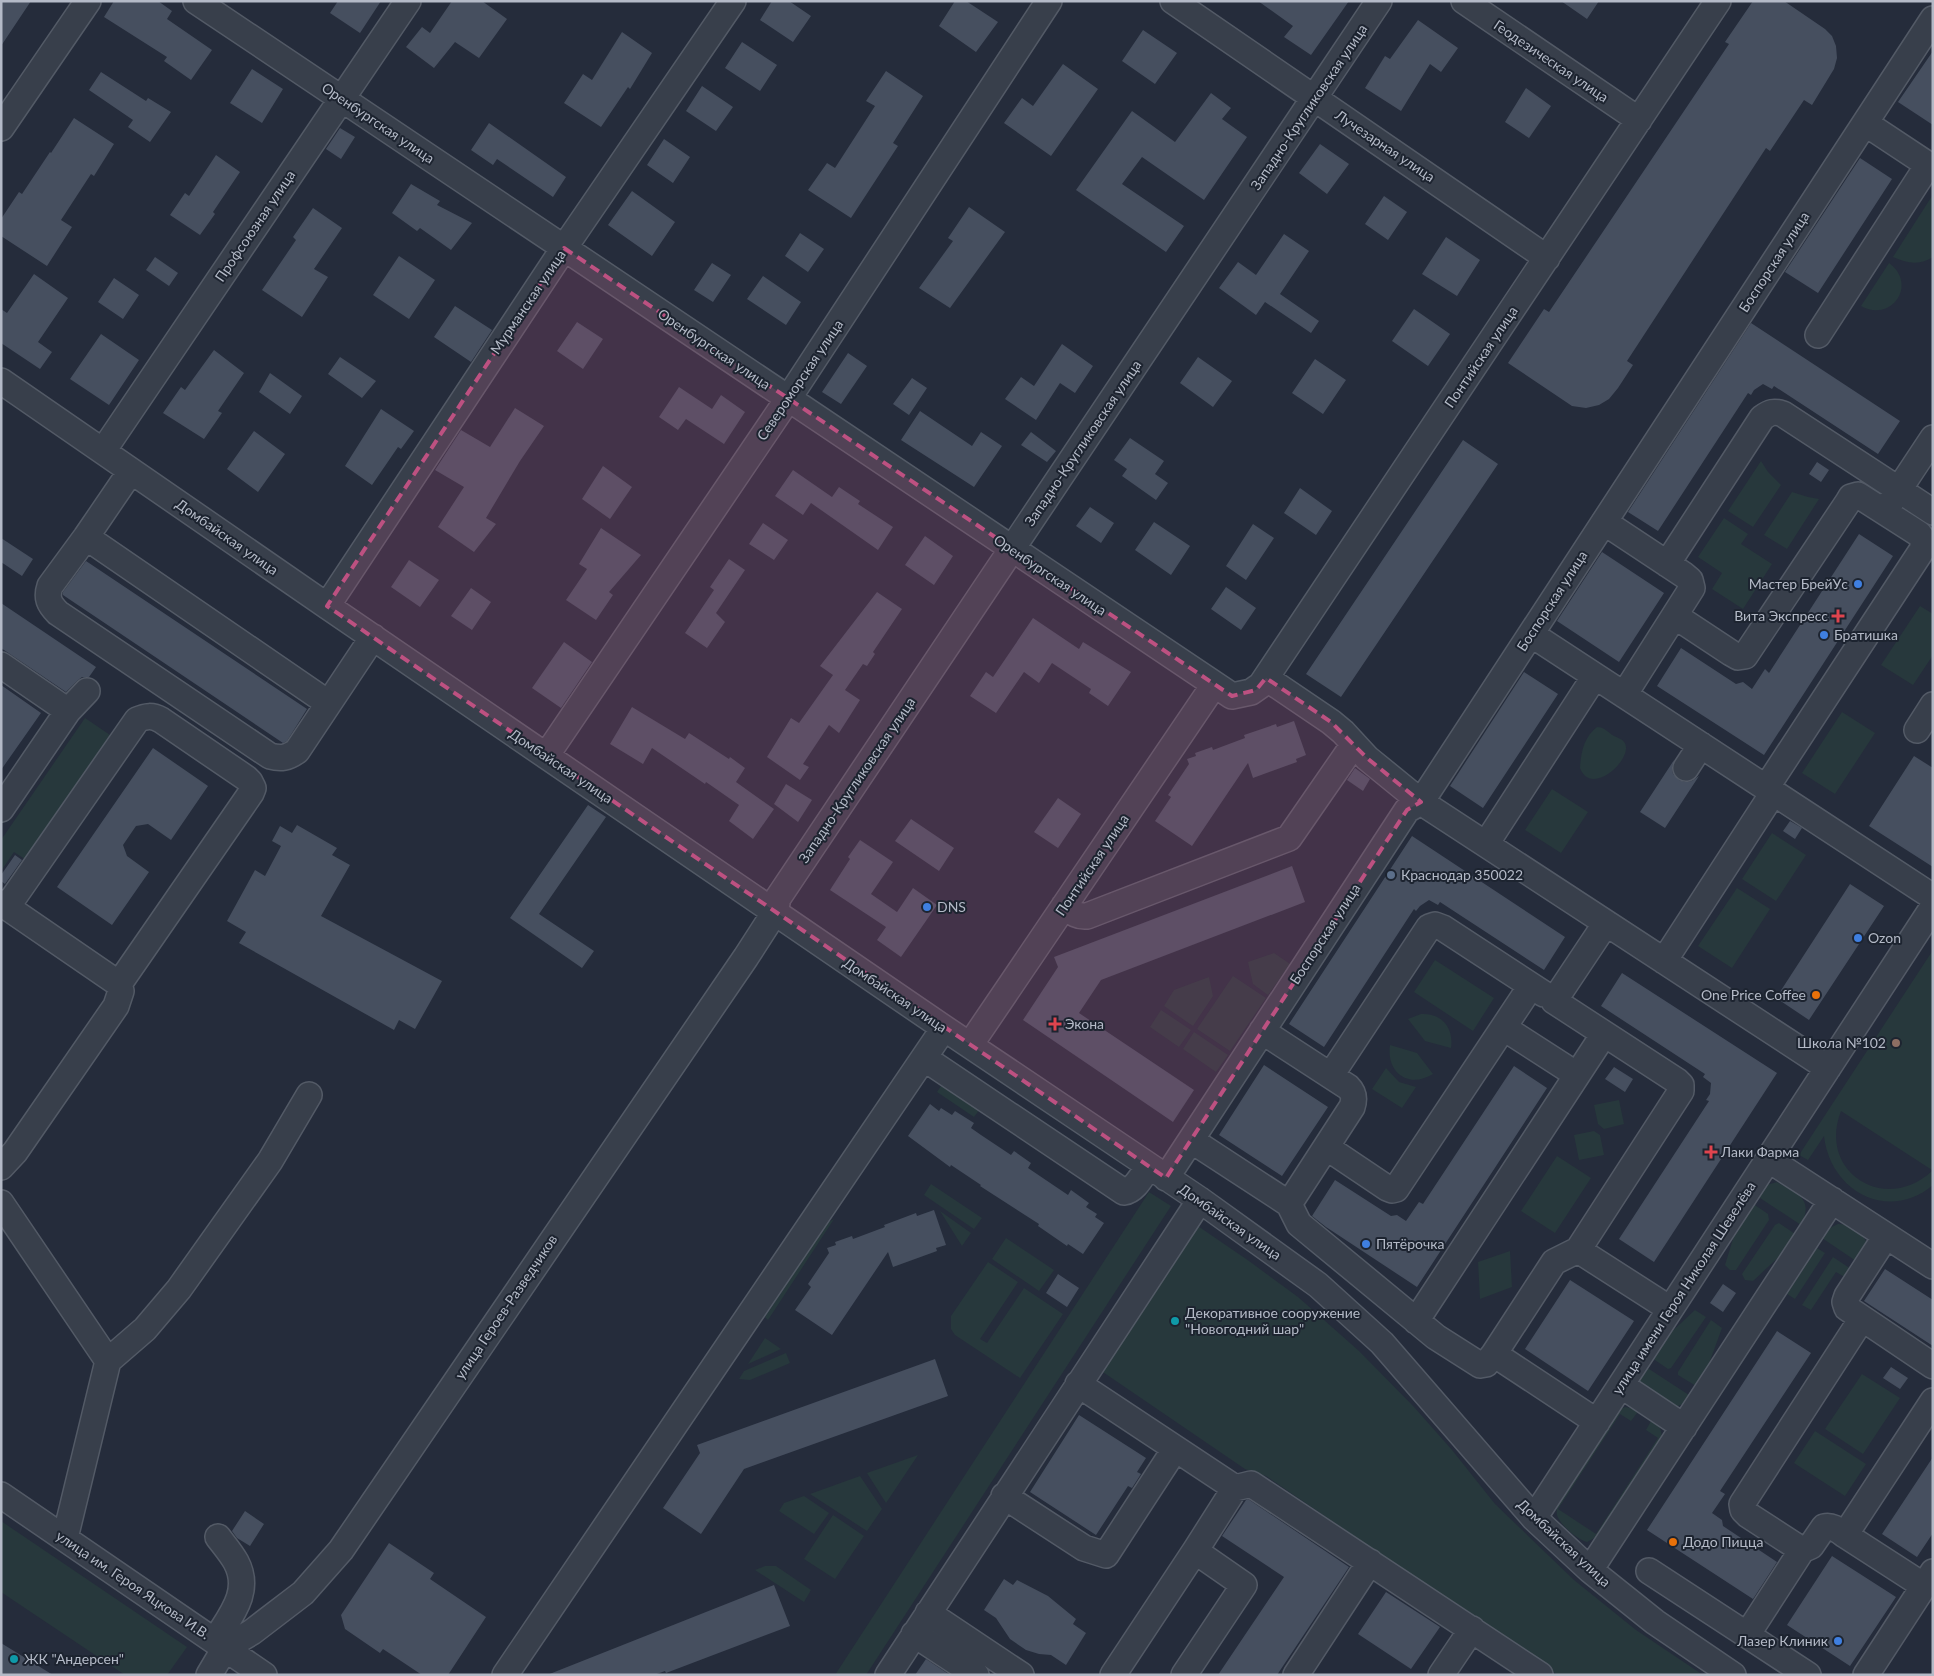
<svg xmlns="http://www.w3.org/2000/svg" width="1934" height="1676" font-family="Lato,sans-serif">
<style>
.green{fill:#27383c;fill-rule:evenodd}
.building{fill:#464f5f}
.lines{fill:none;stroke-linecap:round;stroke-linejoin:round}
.minor-casing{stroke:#535a66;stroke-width:28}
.minor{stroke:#383f4b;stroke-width:25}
.marked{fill:#bd5181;fill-opacity:0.2;stroke:#bd5181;stroke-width:4;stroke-dasharray:10 6;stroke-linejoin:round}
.shop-dot{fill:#3f7fe0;stroke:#1d2430;stroke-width:2}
.health-dot{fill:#e0444e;stroke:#1d2430;stroke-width:2}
.service-dot{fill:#5c6f8a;stroke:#1d2430;stroke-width:2}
.food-dot{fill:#e8710a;stroke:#1d2430;stroke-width:2}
.education-dot{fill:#8d6e63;stroke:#1d2430;stroke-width:2}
.culture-dot{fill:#0f9aa8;stroke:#1d2430;stroke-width:2}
.labels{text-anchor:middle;stroke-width:4;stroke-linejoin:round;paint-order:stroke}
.street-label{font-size:14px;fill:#b4bac7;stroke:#1d2430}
.poi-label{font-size:14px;fill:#b4bac7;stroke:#1d2430;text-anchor:start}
</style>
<rect width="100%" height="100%" fill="#252c3b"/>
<!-- green -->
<path class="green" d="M1932,196L1933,257C1920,266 1906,263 1893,257Z
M1889,263C1918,284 1892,323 1861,306Z
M1761,461L1768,472L1781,485L1753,527L1728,511Z
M1792,492L1808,497L1819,499L1787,549L1764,535Z
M1724,518L1748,534L1741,544L1772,564L1743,609L1712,589L1722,573L1698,557Z
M1920,606L1933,614V655L1913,685L1881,665Z
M1842,712L1875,733L1835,794L1802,773Z
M85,718L113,737L28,861L14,852L1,871V840Z
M1597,727C1605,727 1608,733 1614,736C1618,738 1622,739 1624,742C1636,756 1592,799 1580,768C1581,752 1584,737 1597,727Z
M1552,789L1588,812L1561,853L1525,830Z
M1772,833L1806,855L1776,901L1742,879Z
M1737,888L1770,909L1732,968L1698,946Z
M1933,950V1185C1888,1223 1830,1191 1824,1136L1808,1160L1799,1155ZM1841,1111L1932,1170V1171C1885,1215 1817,1172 1841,1111Z
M1274,953L1290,964L1268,995L1253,984L1248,962Z
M1435,960L1494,998L1473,1031L1414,992Z
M1233,976L1266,998L1230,1051L1197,1029Z
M1209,977L1213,996L1193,1026L1164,1006L1174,990Z
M1161,1010L1191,1030L1179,1047L1150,1027Z
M1421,1014C1442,1013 1454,1028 1451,1048L1425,1041L1408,1019Z
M1194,1032L1228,1055L1216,1072L1183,1049Z
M1390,1045L1417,1053L1433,1074C1409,1089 1386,1073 1390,1045Z
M1386,1068L1399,1082L1416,1087L1402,1108L1372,1089Z
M943,1083L980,1109L974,1117L937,1092Z
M1619,1100L1624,1124L1604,1129L1598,1124L1594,1105Z
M1594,1131L1600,1135L1604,1155L1579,1160L1574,1135Z
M1557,1156L1591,1178L1555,1233L1521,1211Z
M1777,1182C1798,1195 1814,1198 1801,1225L1757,1196L1767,1185Z
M931,1184L982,1218L974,1229L924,1195Z
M1149,1192L1171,1206L866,1675H835Z
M1752,1203L1768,1214L1769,1220L1736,1270H1730L1725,1265L1737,1226Z
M940,1211L971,1233L962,1246Z
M834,1219L768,1320L765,1317L827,1223Z
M1192,1222L1249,1261L1298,1297L1359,1351L1414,1407L1452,1450L1495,1504L1574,1580L1636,1630L1703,1675H1558L1266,1476L1245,1469L1097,1368Z
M1779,1223L1795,1234L1785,1251L1753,1281L1745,1280L1742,1274L1775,1225Z
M1838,1224C1850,1224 1862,1232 1867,1243L1859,1263L1822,1238L1830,1228Z
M1006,1238L1054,1270L1039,1291L992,1259Z
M1817,1248L1825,1253L1795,1299L1787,1294Z
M1510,1251L1512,1287L1480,1299L1478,1262Z
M1833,1257L1854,1271L1848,1279L1836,1272L1811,1310L1802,1305Z
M988,1262L1018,1282L980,1339L987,1343L1024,1288L1063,1314L1020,1378L955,1335L951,1329V1316Z
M1695,1310L1706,1317L1671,1368L1668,1369L1652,1358L1664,1339Z
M1711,1320L1722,1328L1707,1369L1696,1386L1678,1375V1372Z
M765,1338L781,1349L748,1364Z
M786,1353L790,1363L750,1380L739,1379L744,1371Z
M1646,1367L1689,1395L1683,1404L1673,1408L1639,1390L1640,1379Z
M1862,1374L1900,1398L1863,1454L1825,1429Z
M1625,1407L1635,1409L1637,1413L1631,1421L1620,1414L1558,1509L1596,1534L1658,1438L1646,1430L1651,1421C1660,1424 1661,1429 1662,1438L1598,1536L1587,1542C1577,1539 1560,1525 1557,1515C1556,1510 1558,1504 1558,1499L1615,1412Z
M1815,1431L1866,1464L1845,1496L1794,1463Z
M918,1455L886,1503L867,1473Z
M860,1476L882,1509L867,1531L810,1494Z
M804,1496L829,1513L814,1534L779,1511L784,1503Z
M833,1515L864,1536L835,1579L804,1559Z
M1,1521L187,1647L167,1675H125L1,1592Z
M765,1566H776L811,1590L804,1602L755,1570Z"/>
<!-- building -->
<path class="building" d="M1,1H31L1,46Z
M114,1H158L172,11L167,19L212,50L191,80L164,61L167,57L104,17Z
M338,1H381L360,33L330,13Z
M452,1H482L507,19L479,58L455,42L434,68L406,47L422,27L430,33Z
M772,1H789L811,16L793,42L760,20Z
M955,1H966L998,22L976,52L939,26Z
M1258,1H1349L1311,55L1284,37L1293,26Z
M1561,1H1599L1587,19Z
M1753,1H1784L1825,29L1832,36L1836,46L1837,58L1834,69L1812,105L1804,100L1770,151L1766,148L1627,361L1633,365L1618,388L1609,399L1599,405L1586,408L1572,406L1508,363L1544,309L1549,312L1729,44L1725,42Z
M1418,20L1458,48L1441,72L1430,64L1401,111L1365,88L1385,56L1390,59Z
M1143,30L1177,53L1155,84L1122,61Z
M622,32L652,53L630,89L628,87L601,127L564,103L583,74L592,80Z
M742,42L777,65L760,91L725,68Z
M1933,51V125L1898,102Z
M1063,64L1098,89L1051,156L1004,123L1022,98L1033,106Z
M252,69L283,89L262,123L230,103Z
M886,71L923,96L893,143L898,146L851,218L808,190L827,163L835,168L875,106L866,101Z
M101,72L146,101L148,98L171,112L150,142L128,127L133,120L89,90Z
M702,86L733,107L716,131L686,111Z
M1526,88L1551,106L1529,138L1505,122Z
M1211,93L1231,108L1222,119L1247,137L1204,200L1142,157L1122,184L1184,226L1166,252L1076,190L1132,111L1175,142Z
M74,118L114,144L94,176L91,174L61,220L72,227L47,266L1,236V219L19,192L22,194L50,152L51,153Z
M489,123L566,177L553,197L497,159L493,165L471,150Z
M340,128L355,137L341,159L326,149Z
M664,139L690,157L673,183L647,165Z
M1320,144L1349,164L1327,194L1299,173Z
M216,155L240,172L213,212L215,214L200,235L170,215L185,193L189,196Z
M1860,158L1892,179L1818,293L1785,272Z
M411,184L440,201L437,205L472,223L451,250L420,228L417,231L392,213Z
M632,191L675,222L652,256L608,225Z
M1384,196L1407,212L1388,240L1365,224Z
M969,207L1005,232L950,308L919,288L953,241L948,238Z
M313,208L342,228L314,269L328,277L302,317L262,290L296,240L293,237Z
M800,233L824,249L808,272L785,256Z
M1284,234L1309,251L1280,294L1319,321L1311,333L1265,302L1256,315L1219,288L1238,262L1256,275Z
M1446,237L1480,260L1457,296L1422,274Z
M399,256L435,280L409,319L373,295Z
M155,257L178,273L169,286L146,270Z
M712,263L731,275L713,302L694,290Z
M34,274L68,298L38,342L52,352L40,369L1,343V309L7,313Z
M763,276L801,302L786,325L747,299Z
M114,278L139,295L123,319L98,302Z
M455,306L492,330L471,362L434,337Z
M1414,309L1450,334L1428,366L1392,341Z
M577,322L603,339L583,369L557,351Z
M1751,323L1900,421L1878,454L1774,386L1772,389L1763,384L1754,390L1751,395L1748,393L1658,531L1628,512Z
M101,334L139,360L109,405L70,379Z
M1062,344L1093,366L1075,393L1060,383L1036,420L1005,399L1021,377L1034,386Z
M214,350L244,373L218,411L222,413L204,439L163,413L181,387L185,390Z
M848,353L867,366L841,404L822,392Z
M340,357L376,381L362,398L328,374Z
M1198,357L1232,381L1213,407L1180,383Z
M1315,359L1346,380L1323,414L1292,393Z
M270,373L302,396L290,414L259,392Z
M912,378L927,388L909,415L893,404Z
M679,387L712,409L721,395L745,412L724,444L686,419L678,430L659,417Z
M515,408L544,426L520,461L486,518L496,524L474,552L438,527L464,487L435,470L461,430L490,447Z
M381,409L414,431L401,449L398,447L372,485L345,466Z
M920,411L972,446L981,432L1002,446L974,487L901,440Z
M254,431L285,454L258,492L227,469Z
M1031,432L1056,451L1047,462L1021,445Z
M1130,438L1164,461L1155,474L1168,483L1156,500L1122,476L1127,469L1114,460Z
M1463,440L1498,464L1341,697L1306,674Z
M1817,462L1829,470L1821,482L1809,474Z
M603,466L632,487L610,519L582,499Z
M793,470L832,497L839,487L860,501L858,504L893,527L878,550L811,503L803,515L775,496Z
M1300,488L1332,511L1316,535L1284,513Z
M1090,507L1114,523L1101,543L1076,526Z
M1154,522L1190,546L1171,575L1135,550Z
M763,523L788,540L774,560L749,544Z
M1253,524L1274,538L1246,580L1226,566Z
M601,528L641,555L609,592L613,595L596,620L566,600L587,569L579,564Z
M1859,534L1893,556L1764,755L1657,686L1681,648L1736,684L1743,682L1752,689L1765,669L1769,673Z
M925,536L953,556L934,585L905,565Z
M1,538L33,559L22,576L1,562Z
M1602,552L1664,593L1619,662L1557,621Z
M729,559L745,570L716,613L725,622L707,648L685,633L714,590L710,587Z
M409,560L439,580L420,607L391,587Z
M86,561L307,709L287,741L283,743L63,595V592Z
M1226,587L1256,608L1241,630L1211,609Z
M471,588L491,602L472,630L451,616Z
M877,592L902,609L873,652L875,654L867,666L863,664L845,690L860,700L839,733L829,725L803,764L809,767L800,780L767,757L791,718L799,723L833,675L820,666Z
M1,603L96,667L89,677H82L77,681L66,692L1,648Z
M1033,618L1079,649L1083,642L1131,672L1108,706L1089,693L1091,689L1052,663L1039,683L1024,672L996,713L970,696L986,672L993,677Z
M564,642L592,662L561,708L532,688Z
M1524,672L1558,694L1483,808L1450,786Z
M1,685L41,713L1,770Z
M632,707L685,739L689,733L729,759L730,757L745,768L736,782L774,809L753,839L729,821L739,805L706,782L705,784L652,748L643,764L610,744Z
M1294,721L1306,755L1296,759L1297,762L1253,778L1248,763L1192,846L1155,821L1171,797L1168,795L1189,764L1187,759L1196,756L1195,753L1212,747L1213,750L1245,738L1244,735L1276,724L1277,727Z
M153,748L208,786L171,840L148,824L136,826L123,845L127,856L149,872L112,925L57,887Z
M1914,756L1933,768V867L1869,826Z
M1674,760L1672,767L1673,774L1679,780L1685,782L1692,781L1699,776L1665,828L1640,812Z
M1355,768L1370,779L1363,791L1347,780Z
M786,784L812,800L798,822L774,804Z
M1058,798L1081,814L1058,848L1034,832Z
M588,805L606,817L539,914L594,951L582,968L510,918Z
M911,819L954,848L939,871L895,841Z
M1790,821L1802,828L1795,839L1783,831Z
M297,825L337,848L332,855L350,865L321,916L442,981L415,1029L399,1020L394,1030L239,943L246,932L227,921L255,870L265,876L281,846L272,841L280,826L292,833Z
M1412,836L1565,937L1544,970L1440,902L1438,905L1429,900L1420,906L1416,911L1414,909L1324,1047L1289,1024Z
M860,840L893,862L871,894L897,912L913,888L937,905L901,957L877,940L886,927L830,890L850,859L848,857Z
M15,855L22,860L5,884L1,881V875Z
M1292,866L1305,902L1101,980L1079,1013L1194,1090L1173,1122L1023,1020L1058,967L1054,957Z
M1850,884L1884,906L1809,1020L1776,998Z
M1622,973L1777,1073L1654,1262L1619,1239L1709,1101L1706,1100L1710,1094L1711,1083L1703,1077L1705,1074L1601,1006Z
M1264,1065L1328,1107L1282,1176L1219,1135Z
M1514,1066L1547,1088L1417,1287L1326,1227L1312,1216L1335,1180L1391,1216L1397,1215L1406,1221L1419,1202L1423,1204Z
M1614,1067L1633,1079L1625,1092L1605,1079Z
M930,1104L939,1111L941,1108L952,1115L955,1111L974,1123L971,1128L981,1135L1011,1155L1014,1151L1031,1163L1028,1168L1068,1195L1071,1190L1089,1203L1086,1207L1097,1214L1095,1217L1104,1223L1083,1254L1068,1244L1067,1246L1038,1226L1039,1224L980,1186L981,1185L951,1165L950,1167L908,1136Z
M934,1210L946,1245L936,1248L937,1251L893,1267L888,1252L832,1335L795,1310L811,1287L808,1284L829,1253L827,1248L836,1245L835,1242L852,1236L853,1239L885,1227L884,1225L916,1213L917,1216Z
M1885,1269L1933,1300V1346L1864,1301Z
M1058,1274L1079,1288L1067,1307L1046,1293Z
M1570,1280L1634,1321L1588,1391L1525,1349Z
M1723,1284L1736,1293L1723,1312L1710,1303Z
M1777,1331L1811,1353L1720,1491L1725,1494L1712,1513L1722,1520L1723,1526L1777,1562L1753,1599L1647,1530Z
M935,1359L948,1396L744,1469L701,1534L663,1508L700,1453L697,1445Z
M1891,1367L1908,1378L1900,1389L1883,1378Z
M1079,1415L1146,1458L1137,1472L1141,1474L1132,1488L1128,1486L1096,1535L1030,1492Z
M1933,1457V1533L1917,1557L1882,1534Z
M1248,1499L1349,1567L1277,1675H1218L1284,1577L1222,1536L1246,1500Z
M245,1511L264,1524L250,1546L237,1538L232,1531Z
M389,1543L434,1573L430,1579L486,1617L448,1675H422L383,1649L380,1653L345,1629L341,1615Z
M1832,1556L1896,1597L1850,1666L1787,1625Z
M1004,1579L1013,1585L1017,1580L1048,1596L1076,1619L1073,1624L1086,1633L1066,1665L1051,1655L1039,1654L1026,1650L1010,1639L996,1618L984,1610Z
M774,1585L790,1626L666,1673L665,1671L654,1675H547Z
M1386,1592L1440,1627L1411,1669L1358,1634Z
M1,1643L53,1675H1Z
M926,1659L950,1675H915Z"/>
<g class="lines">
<!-- minor casing -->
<g class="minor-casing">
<path id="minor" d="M196,1L1232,696L1251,692L1261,685L1718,1
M1173,1L1547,258
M1464,1L1639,120
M1865,123L1933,168
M1,128L88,1
M1818,335L1928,165
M1,381L327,606L944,1028L1200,1200L1318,1285L1382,1343L1534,1518L1590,1570L1655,1622L1733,1675
M103,451L408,1
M131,471L86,537L50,586C46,598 49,604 58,613L270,756C281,759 287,758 297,751L373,637
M1890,503L1933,438
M1604,522L1684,575L1690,580L1692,588L1624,695
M86,537L328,703
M1667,564L1762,418C1770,412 1774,411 1783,414L1933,512
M327,606L564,248L733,1
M1675,616L1731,653L1738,657L1745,656L1848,502L1851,497L1858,495L1919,534C1924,540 1924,543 1922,550L1766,788
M1531,634L1933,897
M1,665L68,711
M1266,678L1331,722L1343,732L1367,758L1421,802L1828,1068
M1917,730L1933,705
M546,756L788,399L1049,1
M1686,768L1701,745
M1,809L68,711L87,691
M1486,844L1595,676
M1,903L119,984L121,991L116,1006L15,1152L1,1167
M1064,906C1072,912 1077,917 1087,916L1289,838L1354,744
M7,907L137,720C146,716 152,715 161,720L246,778L250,782L253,788L251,793L119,984
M1606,923L1554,1001L1677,1081L1681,1085V1091L1578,1250L1670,1309
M1664,961L1773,793
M1504,1028L1577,1075
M1262,1031L1348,1087C1354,1093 1355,1098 1352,1107L1289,1204
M970,1045L1214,685
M924,1058L1124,1192C1136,1190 1142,1175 1149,1166
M1331,1075L1429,927L1435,925L1443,928L1544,994
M1191,1140L1289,1204L1299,1224L1436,1337L1480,1365L1486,1364L1494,1354
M1326,1147L1387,1188L1392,1190L1396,1189L1531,986
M1768,1159L1933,1266
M1166,1178L1407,810L1421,802L1933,19
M1,1203L108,1361
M1886,1236L1847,1296L1845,1302L1847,1308L1933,1366
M1578,1250L1554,1262L1494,1354L1597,1422
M1416,1321L1604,1034
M1078,1384L1235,1488L1251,1484L1540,1675
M1621,1385L1684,1427
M1,1495L264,1675
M1004,1496L1084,1548L1106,1555L1175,1449
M1534,1518L1933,907
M65,1538L108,1361L145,1329L179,1289L270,1161L309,1095
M1802,1550L1811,1546L1824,1527C1832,1525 1838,1530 1845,1535
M1590,1570L1832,1200
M1649,1571L1747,1635
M1924,1586L1845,1535L1933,1401
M928,1613L1021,1675
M914,1634L976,1675
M215,1641C230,1616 252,1592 236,1562C231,1553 224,1545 218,1537
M209,1675L225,1648L252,1632L303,1593L341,1550L746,957L775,912L778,898L1379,1
M505,1675L944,1028
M888,1675L1200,1200
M1113,1675L1195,1551
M1184,1675L1244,1585L1195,1551L1235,1488
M1296,1675L1370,1562
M1441,1675L1472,1629
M1808,1675L1747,1635L1802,1550L1748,1515L1743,1510L1742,1504L1861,1320
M1866,1675L1933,1572"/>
</g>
<!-- minor -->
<use href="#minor" class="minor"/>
</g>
<!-- marked area -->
<path class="marked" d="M564,248L1232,696L1256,690L1266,678L1331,722L1367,758L1421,802L1407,810L1166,1178L327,606Z"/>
<!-- markers -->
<g class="shop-dot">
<circle cx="1858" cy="584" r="5"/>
<circle cx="1824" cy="635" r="5"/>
<circle cx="927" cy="907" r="5"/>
<circle cx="1858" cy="938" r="5"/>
<circle cx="1366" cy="1244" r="5"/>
<circle cx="1838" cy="1641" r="5"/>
</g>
<g class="health-dot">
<path d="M1835.5 608.5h5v5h5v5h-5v5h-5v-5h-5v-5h5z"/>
<path d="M1052.5 1016.5h5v5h5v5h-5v5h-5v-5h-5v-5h5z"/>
<path d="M1708.5 1144.5h5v5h5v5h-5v5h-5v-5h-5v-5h5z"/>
</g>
<circle class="service-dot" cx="1391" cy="875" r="5"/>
<g class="food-dot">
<circle cx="1816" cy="995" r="5"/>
<circle cx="1673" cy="1542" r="5"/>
</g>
<circle class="education-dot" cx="1896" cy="1043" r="5"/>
<g class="culture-dot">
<circle cx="1175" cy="1321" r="5"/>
<circle cx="14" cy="1659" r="5"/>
</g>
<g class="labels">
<!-- street labels -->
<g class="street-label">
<text transform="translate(1551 61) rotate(34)" y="5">Геодезическая улица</text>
<text transform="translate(1309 107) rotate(-56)" y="5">Западно-Кругликовская улица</text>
<text transform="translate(378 123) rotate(34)" y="5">Оренбургская улица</text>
<text transform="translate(1385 146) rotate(34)" y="5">Лучезарная улица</text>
<text transform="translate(255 226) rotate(-56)" y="5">Профсоюзная улица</text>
<text transform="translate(1774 262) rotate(-57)" y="5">Боспорская улица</text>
<text transform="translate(528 302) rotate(-56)" y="5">Мурманская улица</text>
<text transform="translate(714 349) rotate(34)" y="5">Оренбургская улица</text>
<text transform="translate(1481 357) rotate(-56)" y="5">Понтийская улица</text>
<text transform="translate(800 380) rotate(-56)" y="5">Североморская улица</text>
<text transform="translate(1083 443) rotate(-56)" y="5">Западно-Кругликовская улица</text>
<text transform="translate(227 537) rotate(35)" y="5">Домбайская улица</text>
<text transform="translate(1050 575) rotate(34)" y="5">Оренбургская улица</text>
<text transform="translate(1552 601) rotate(-57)" y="5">Боспорская улица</text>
<text transform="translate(561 766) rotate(34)" y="5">Домбайская улица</text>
<text transform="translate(857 780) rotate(-56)" y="5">Западно-Кругликовская улица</text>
<text transform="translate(1092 865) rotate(-56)" y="5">Понтийская улица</text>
<text transform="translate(1325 934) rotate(-57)" y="5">Боспорская улица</text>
<text transform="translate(895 995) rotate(34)" y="5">Домбайская улица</text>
<text transform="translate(1230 1222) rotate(35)" y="5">Домбайская улица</text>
<text transform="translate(1684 1288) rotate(-57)" y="5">улица имени Героя Николая Шевелёва</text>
<text transform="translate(506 1307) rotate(-56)" y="5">улица Героев-Разведчиков</text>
<text transform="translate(1564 1543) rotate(43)" y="5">Домбайская улица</text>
<text transform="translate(133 1585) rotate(34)" y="5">улица им. Героя Яцкова И.В.</text>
</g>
<!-- poi labels -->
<g class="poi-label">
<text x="1848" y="589" text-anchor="end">Мастер БрейУc</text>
<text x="1828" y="621" text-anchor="end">Вита Экспресс</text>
<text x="1834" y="640">Братишка</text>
<text x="1401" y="880">Краснодар 350022</text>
<text x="937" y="912">DNS</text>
<text x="1868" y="943">Ozon</text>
<text x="1806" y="1000" text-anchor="end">One Price Coffee</text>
<text x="1065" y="1029">Экона</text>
<text x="1886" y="1048" text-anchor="end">Школа №102</text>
<text x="1721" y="1157">Лаки Фарма</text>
<text x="1376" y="1249">Пятёрочка</text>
<text x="1185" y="1318">Декоративное сооружение<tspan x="1185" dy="16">"Новогодний шар"</tspan></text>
<text x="1683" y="1547">Додо Пицца</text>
<text x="1828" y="1646" text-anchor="end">Лазер Клиник</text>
<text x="24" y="1664">ЖК "Андерсен"</text>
</g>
</g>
<!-- border -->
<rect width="1934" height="1676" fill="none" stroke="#b4bac7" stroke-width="5"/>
</svg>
